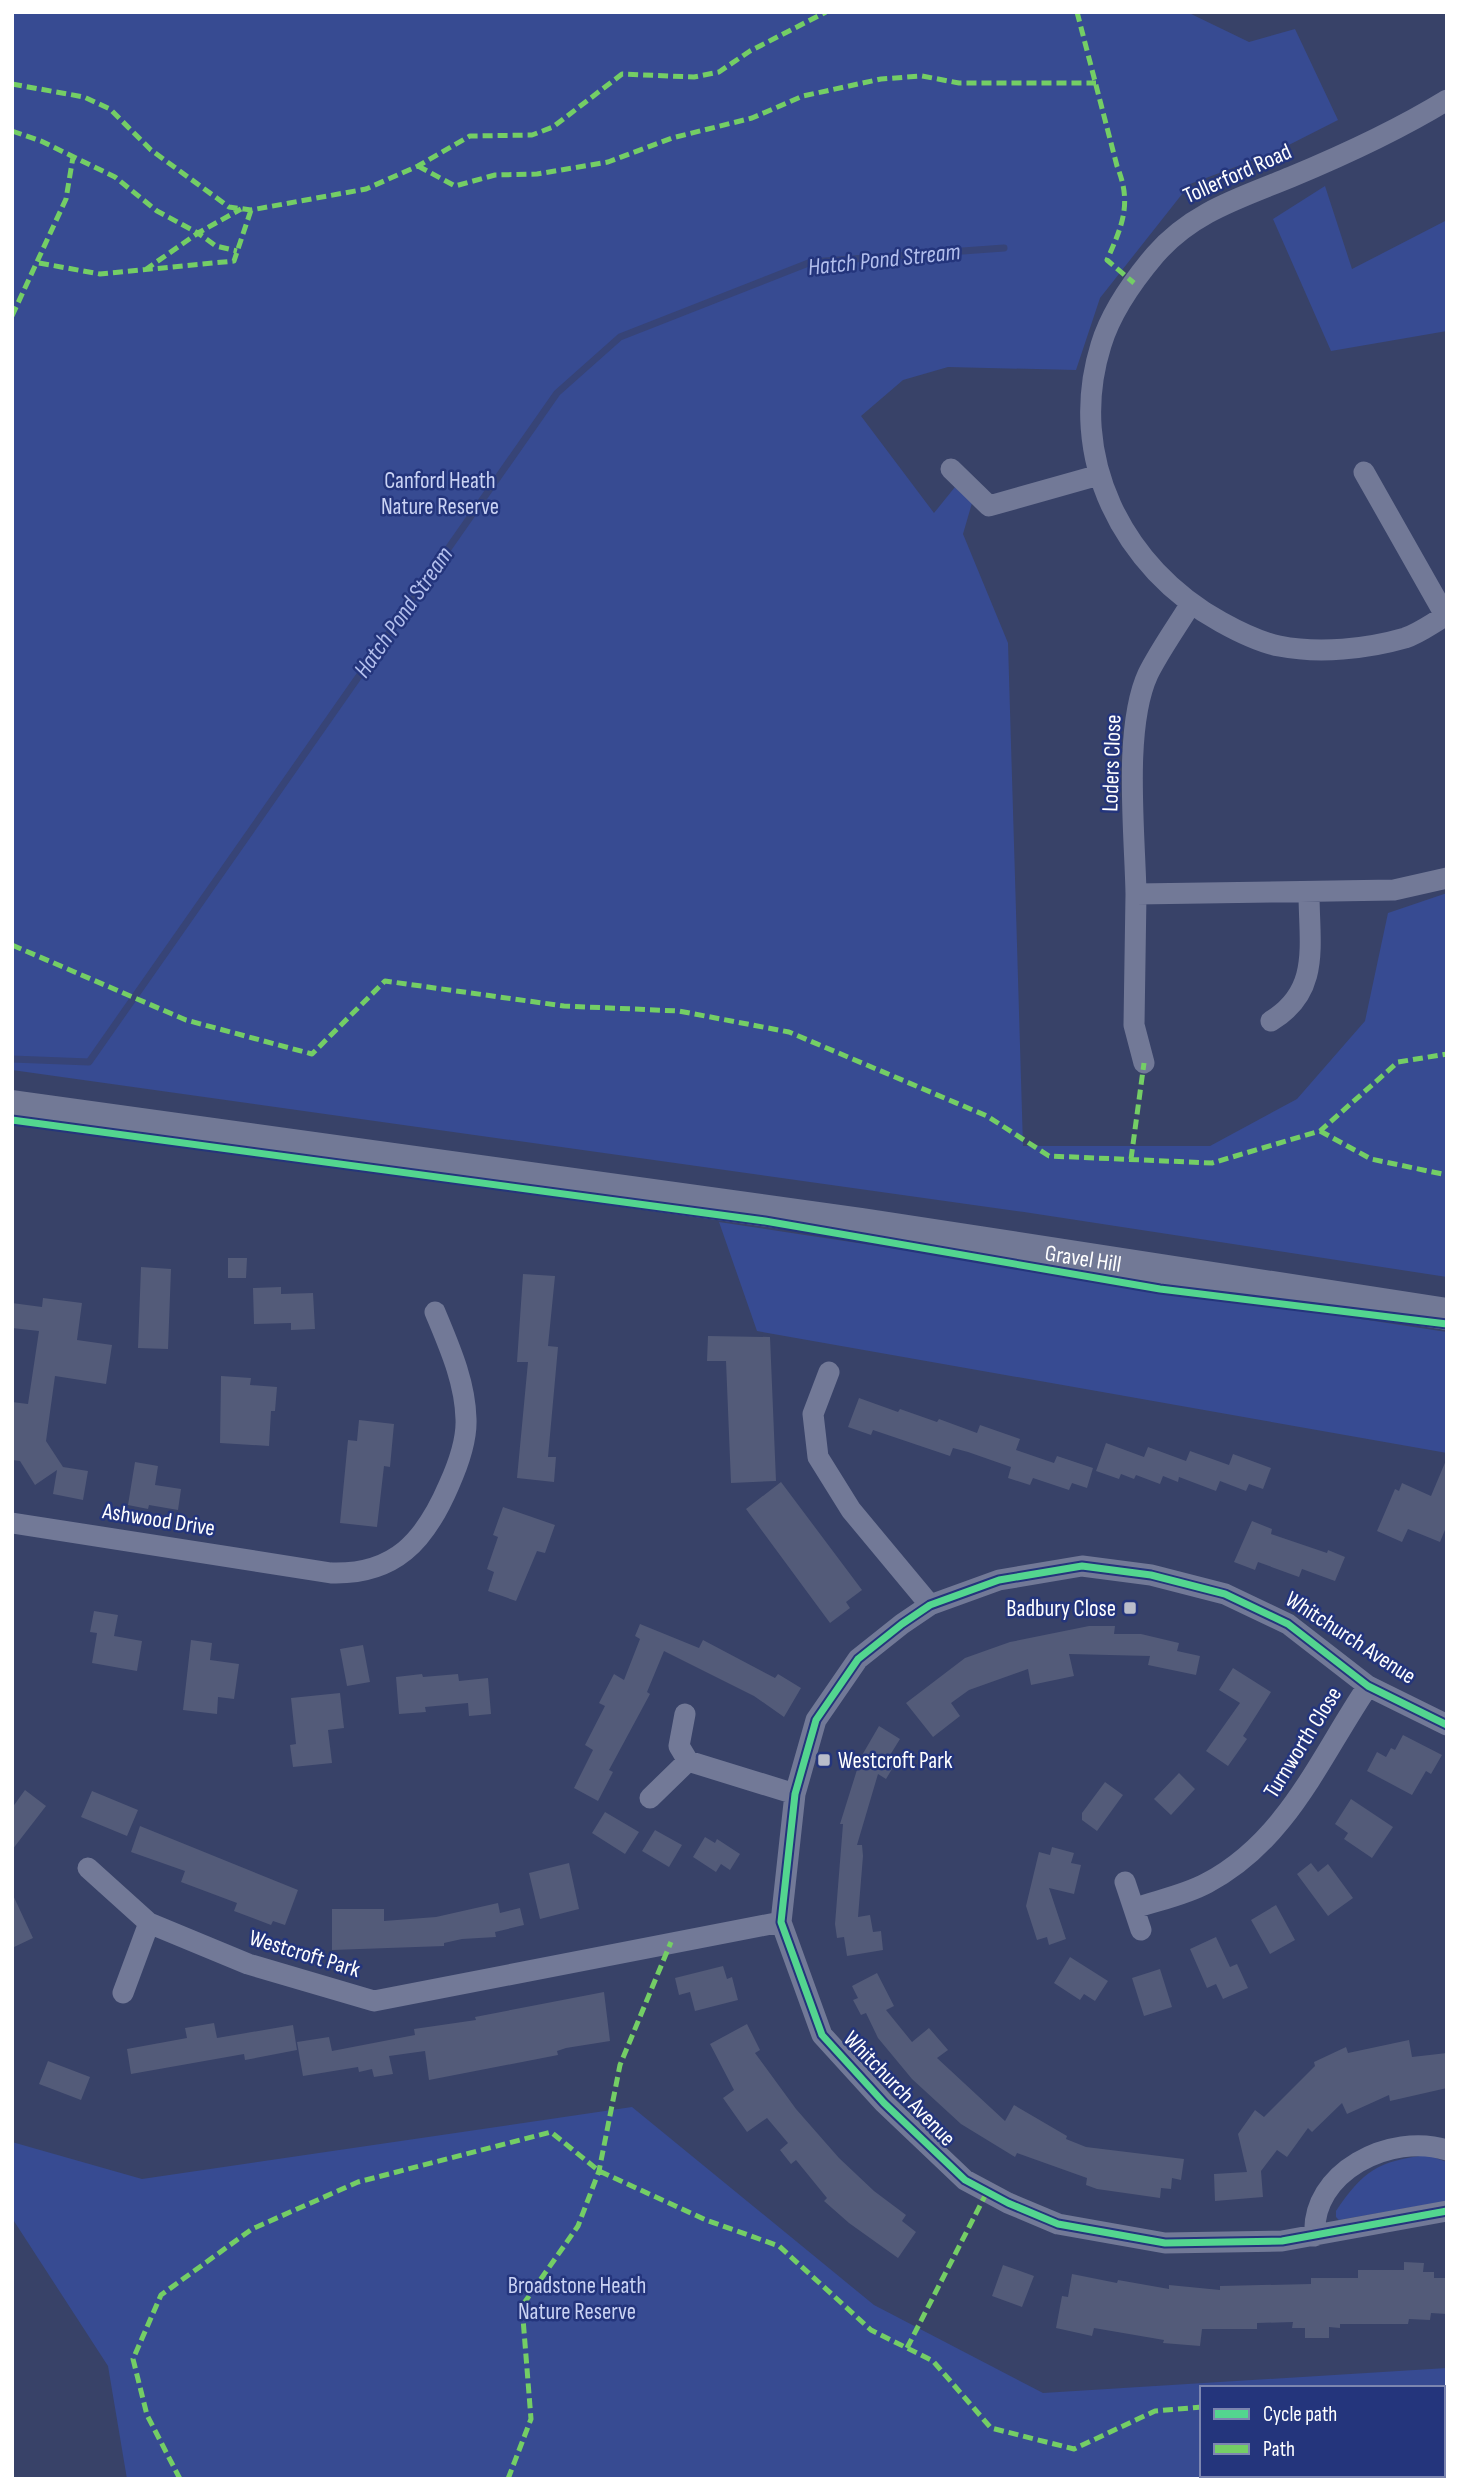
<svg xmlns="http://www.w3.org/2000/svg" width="1459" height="2491" font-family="'Sofia Sans Condensed',sans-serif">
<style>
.green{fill:#374b92;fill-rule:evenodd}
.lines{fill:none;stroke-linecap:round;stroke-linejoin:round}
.stream{stroke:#374477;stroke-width:7}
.building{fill:#535b79}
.street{stroke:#727997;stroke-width:21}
.primary{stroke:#727996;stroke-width:32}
.quiet{stroke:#74ce65;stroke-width:5;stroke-dasharray:10 5;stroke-linecap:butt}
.cycleway-casing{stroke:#24357c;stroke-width:11}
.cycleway{stroke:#53d58f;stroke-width:7}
.poi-dot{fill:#b9bdca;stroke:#24357c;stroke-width:2.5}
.labels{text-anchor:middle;stroke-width:5;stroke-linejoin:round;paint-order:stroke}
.street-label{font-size:23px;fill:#fff;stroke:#24357c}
.park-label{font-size:23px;fill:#cad3f4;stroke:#24357c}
.poi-label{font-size:23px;fill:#fff;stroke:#24357c;text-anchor:end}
.water-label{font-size:24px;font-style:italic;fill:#b3bfed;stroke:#24357c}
</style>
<rect width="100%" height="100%" fill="#384268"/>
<!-- green -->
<path class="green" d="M12,12H1187L1249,42L1295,29L1338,120L1275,152L1190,184L1100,298L1076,370L948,367L903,380L861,416L934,513L955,487L972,503L963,534L1008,643L1023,1146H1210L1297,1099L1365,1021L1388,913L1447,893V1277L1024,1212L12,1070Z
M1325,186L1352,269L1447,220V331L1331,351L1273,219Z
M719,1222L1447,1332V1453L757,1331Z
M632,2107L874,2305L1043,2393L1447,2368V2479H127L108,2366L12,2218V2142L142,2179ZM1202,2388H1443V2475H1202Z
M1427,2155L1447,2162V2201L1339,2220L1336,2217V2211C1363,2171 1378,2161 1427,2155Z"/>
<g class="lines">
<!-- stream -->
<path class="stream" d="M12,1059L89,1062L557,393L620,337L811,262L1004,248"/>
</g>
<!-- building -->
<path class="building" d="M228,1258H247L246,1278H228Z
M141,1267L171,1269L168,1349L138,1348Z
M523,1274L555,1276L548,1346L558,1347L548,1457H556L554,1482L517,1478L528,1362H517Z
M281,1287V1294L313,1293L315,1329L291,1330V1323L254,1324L253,1288Z
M43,1298L82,1303L77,1340L112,1345L106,1384L55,1376L46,1441L63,1467L88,1471L83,1500L53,1494L57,1470L35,1485L20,1461L12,1460V1402L28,1404L39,1331L12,1328V1303L42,1307Z
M708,1336L770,1337L776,1481L731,1483L726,1361H707Z
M221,1376L251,1378L250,1385L277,1387L275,1411H271L269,1446L220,1443Z
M859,1398L898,1412L900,1409L937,1422L939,1419L977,1433L980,1425L1020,1439L1016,1450L1054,1463L1057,1456L1093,1468L1087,1488L1072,1483L1069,1490L1033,1478L1030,1485L1008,1478L1011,1467L968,1452L953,1448L950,1456L873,1430L871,1435L848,1427Z
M359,1420L394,1424L390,1467L384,1466L377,1527L340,1523L348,1440L357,1441Z
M1106,1443L1144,1457L1148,1447L1186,1461L1190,1451L1229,1465L1233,1454L1271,1468L1263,1489L1249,1484L1246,1491L1220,1481L1216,1491L1179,1477L1178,1482L1163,1476L1160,1484L1136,1475L1134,1479L1121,1474L1119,1479L1096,1471Z
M1447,1458V1525L1440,1542L1408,1529L1402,1542L1377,1531L1395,1489L1399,1491L1402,1483L1431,1496Z
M135,1462L158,1466L155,1485L181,1489L178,1510L149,1505L148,1509L128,1505Z
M781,1482L862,1590L846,1602L850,1608L830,1623L746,1509Z
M503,1507L555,1525L545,1553L537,1551L516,1601L488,1591L494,1572L487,1569L498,1537L493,1535Z
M1252,1521L1272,1529L1271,1534L1327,1553L1328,1550L1345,1557L1335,1581L1302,1569L1299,1577L1258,1562L1255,1570L1234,1562Z
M94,1611L118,1615L114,1636L142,1641L137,1671L92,1663L97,1633L90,1632Z
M640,1624L699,1648L703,1640L775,1678L778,1674L801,1688L784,1717L754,1696L664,1651L647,1692L650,1694L609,1770L613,1772L598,1801L574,1788L593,1750L585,1745L605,1706L599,1703L614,1674L624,1680L640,1639L635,1636Z
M1089,1626H1115L1114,1634H1141L1179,1643L1177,1651L1200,1656L1196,1675L1148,1665L1150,1656L1069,1654L1074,1676L1031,1685L1028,1669L969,1690L951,1703L960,1716L933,1737L906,1703L965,1658L1010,1642Z
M191,1640L212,1643L210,1660L239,1664L234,1699L218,1697L217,1714L183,1710Z
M363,1645L370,1682L347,1686L340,1649Z
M1233,1668L1271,1692L1243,1736L1247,1739L1228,1766L1206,1751L1240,1703L1219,1690Z
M422,1674L423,1677L458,1674L459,1681L488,1678L491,1714L469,1716L468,1703L425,1707L426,1712L399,1714L396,1677Z
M340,1693L344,1728L328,1730L332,1763L293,1767L290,1745L296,1744L291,1698Z
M879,1726L900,1739L887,1760L895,1764L886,1779L878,1774L857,1845H862L863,1856L858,1917L870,1915L873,1932L881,1931L883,1950L847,1956L844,1937L837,1938L835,1924L843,1824H840L861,1757Z
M1403,1735L1442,1755L1431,1774L1426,1771L1412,1795L1367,1771L1377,1752L1386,1757L1391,1748L1395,1750Z
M1179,1773L1195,1789L1171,1815L1154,1799Z
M1105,1782L1123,1795L1097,1831L1082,1820V1813Z
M25,1790L46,1806L12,1850V1808Z
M92,1791L138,1810L127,1836L81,1817Z
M1351,1799L1393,1827L1372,1858L1344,1839L1348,1833L1335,1824Z
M605,1812L639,1832L625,1854L592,1833Z
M140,1826L298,1890L285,1925L273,1921L271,1925L234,1911L237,1903L181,1882L185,1871L131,1852Z
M655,1830L682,1845L669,1867L642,1851Z
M705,1837L715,1843L717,1839L740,1854L730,1870L721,1864L716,1872L693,1857Z
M1052,1847L1074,1853L1071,1863L1081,1865L1074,1894L1049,1888L1066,1939L1049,1945L1047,1937L1037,1940L1026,1906L1039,1852L1050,1855Z
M569,1863L579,1909L540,1919L529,1873Z
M1311,1863L1318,1872L1328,1864L1353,1898L1328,1916L1297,1874Z
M12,1893L33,1938L12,1948Z
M498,1903L500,1913L520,1908L524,1925L495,1932L496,1937L462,1939L444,1943V1946L332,1950V1909H384V1921L436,1917Z
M1276,1905L1295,1940L1270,1954L1251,1920Z
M1216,1937L1230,1967L1237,1964L1248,1988L1223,1999L1216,1984L1207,1988L1190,1949Z
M1070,1957L1108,1981L1095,2001L1084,1994L1080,2000L1054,1983Z
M723,1966L727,1979L732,1977L738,2000L695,2011L690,1992L679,1995L675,1978Z
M1160,1969L1172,2007L1144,2016L1132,1978Z
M877,1973L894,2006L886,2010L912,2042L929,2028L948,2050L937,2058L1005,2121L1014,2105L1067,2136L1066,2139L1086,2147L1184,2159L1181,2180L1172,2178L1171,2189L1161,2188L1160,2198L1097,2189L1086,2185L1087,2178L1017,2153L1015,2157L961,2124L912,2079L878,2038L866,2013L861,2015L853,2000L858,1998L852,1986Z
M604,1992L610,2041L566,2048L557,2051L558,2055L429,2080L425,2051L389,2056L393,2074L374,2077L372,2069L359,2072L358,2067L303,2076L297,2042L329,2037L332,2051L415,2035L414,2029L476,2020L475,2017Z
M214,2023L217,2038L293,2025L297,2050L245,2060L244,2054L131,2074L127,2049L187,2038L185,2028Z
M747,2024L760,2050L755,2053L796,2109L839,2158L874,2191L906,2215L902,2221L916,2232L898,2258L849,2223L824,2201L827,2198L796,2160L791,2164L780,2150L788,2143L767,2118L747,2132L723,2098L734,2090L710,2044Z
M1409,2040L1412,2057L1447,2053V2088L1390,2101L1389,2095L1347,2114L1342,2103L1312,2132L1308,2128L1287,2157L1277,2150L1261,2171L1263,2197L1215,2201L1214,2174L1247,2172L1238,2134L1255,2110L1264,2117L1315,2066L1314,2062L1346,2047L1348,2053Z
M48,2061L90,2077L81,2100L39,2084Z
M1404,2262L1424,2263L1423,2272H1434V2278H1447V2314L1431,2313L1430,2320L1409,2319L1408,2324H1340V2328L1329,2327V2338H1305V2328H1292L1293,2322L1257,2323V2329H1202L1200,2346L1163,2343L1164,2340L1094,2328L1092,2336L1056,2328L1062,2296L1068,2297L1072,2274L1117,2283L1118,2280L1169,2289V2285L1220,2290V2286L1311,2284V2278H1358V2270H1404Z
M1003,2265L1034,2276L1022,2307L992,2296Z"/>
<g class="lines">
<!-- street -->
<path class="street" d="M1447,100C1398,130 1344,155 1291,177C1240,198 1192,212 1155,255C1133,281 1111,312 1101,345C1066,457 1123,568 1221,622C1239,632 1259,642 1279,646C1319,654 1367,649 1405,638C1420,633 1434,622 1447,615
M951,469L989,506L1099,475
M1364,472L1445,615
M1190,605C1176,628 1160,650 1148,674C1123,728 1135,834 1136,894L1394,890L1447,878
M1136,894L1134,1025L1144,1063
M1271,1021C1321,991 1309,944 1309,893
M829,1372L813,1414L818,1457L851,1510L930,1605
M12,1523L331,1573C395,1575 425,1541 449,1485C458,1465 467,1441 466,1419C465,1381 449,1346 435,1312
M685,1714L679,1746L688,1761L795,1794
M1447,1725L1368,1686L1288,1624L1225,1594L1151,1575L1082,1566L999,1580L930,1605L902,1624L858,1659L816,1720L795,1794L781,1922L822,2035L884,2103L965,2180L1008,2203L1058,2224L1165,2243L1282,2241L1447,2211
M650,1798L688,1761
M88,1868L149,1923L248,1964L374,2001L781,1922
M1125,1882L1141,1930
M1135,1908C1159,1900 1185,1895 1207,1883C1287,1841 1320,1757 1368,1686
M123,1993L149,1923
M1315,2236C1310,2172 1391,2132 1447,2150"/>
<!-- primary -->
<path class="primary" id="s1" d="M12,1106L862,1224L1447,1314"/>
<!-- quiet -->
<path class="quiet" d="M1077,12L1117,166C1132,203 1123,224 1107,260L1134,283
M12,84L84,97L110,109L151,150L229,207L251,210L366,189L418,166L470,136L532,135L553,127L622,74L694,77L719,72L750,51L826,12
M12,131L41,141L115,177L157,211L198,233L241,209
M418,166L455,186L495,175L537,174L608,162L672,138L752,118L803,96L881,79L922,76L959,83H1096
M39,263L100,274L234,261L251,210
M145,270L198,233L216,246L237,251
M12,316L66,199L73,157
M12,945L186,1020L312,1054L385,981L564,1006L679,1011L789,1032L987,1116L1049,1156L1212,1163L1320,1131L1398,1062L1447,1054
M1320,1131L1371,1159L1447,1175
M1131,1159L1144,1063
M907,2348L987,2192
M1443,2389L1447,2388
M180,2479L147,2415L133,2359L161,2295L252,2229L358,2182L551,2132L599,2171L706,2220L779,2246L871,2330L933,2361L991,2428L1074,2449L1155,2411L1202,2407
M508,2479L531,2419L522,2306L578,2226L599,2171L620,2065L671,1942"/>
<!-- cycleway casing -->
<g class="cycleway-casing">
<path id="cycleway" d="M12,1120L765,1221L1160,1289L1447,1324
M1447,1725L1368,1686L1288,1624L1225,1594L1151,1575L1082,1566L999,1580L930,1605L902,1624L858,1659L816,1720L795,1794L781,1922L822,2035L884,2103L965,2180L1008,2203L1058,2224L1165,2243L1282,2241L1447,2211"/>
</g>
<!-- cycleway -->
<use href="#cycleway" class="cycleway"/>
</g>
<!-- markers -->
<g class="poi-dot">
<rect x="1123" y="1601" width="14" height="14" rx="3.5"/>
<rect x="817" y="1753" width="14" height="14" rx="3.5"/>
</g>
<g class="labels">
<!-- street labels -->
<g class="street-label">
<text transform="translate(1237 173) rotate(-24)" y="8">Tollerford Road</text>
<text transform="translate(1111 763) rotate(-88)" y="8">Loders Close</text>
<text dy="8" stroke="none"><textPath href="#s1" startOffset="1082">Gravel Hill</textPath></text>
<text transform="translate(159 1519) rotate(9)" y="8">Ashwood Drive</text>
<text transform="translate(1351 1637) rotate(33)" y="8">Whitchurch Avenue</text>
<text transform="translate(1302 1742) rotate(-58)" y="8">Turnworth Close</text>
<text transform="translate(305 1953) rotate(17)" y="8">Westcroft Park</text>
<text transform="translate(900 2088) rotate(46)" y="8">Whitchurch Avenue</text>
</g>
<!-- park labels -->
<g class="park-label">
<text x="440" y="488">Canford Heath<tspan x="440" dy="26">Nature Reserve</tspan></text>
<text x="577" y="2293">Broadstone Heath<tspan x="577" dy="26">Nature Reserve</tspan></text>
</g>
<!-- poi labels -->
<g class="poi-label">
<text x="1116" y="1616">Badbury Close</text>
<text x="838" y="1768" text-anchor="start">Westcroft Park</text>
</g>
<!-- water labels -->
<g class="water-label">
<text transform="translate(884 259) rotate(-6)" y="8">Hatch Pond Stream</text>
<text transform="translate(403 612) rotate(-55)" y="8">Hatch Pond Stream</text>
</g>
</g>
<!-- border -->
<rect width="1459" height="2491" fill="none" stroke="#ffffff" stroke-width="28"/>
<!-- legend -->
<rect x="1200" y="2386" width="245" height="91" fill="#24357c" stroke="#7c86b0" stroke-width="2"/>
<rect x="1214" y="2409" width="35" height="10" fill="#53d58f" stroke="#7c86b0" stroke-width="2"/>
<text x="1263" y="2421" font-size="21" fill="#ffffff">Cycle path</text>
<rect x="1214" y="2444" width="35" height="10" fill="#74ce65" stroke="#7c86b0" stroke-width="2"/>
<text x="1263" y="2456" font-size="21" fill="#ffffff">Path</text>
</svg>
